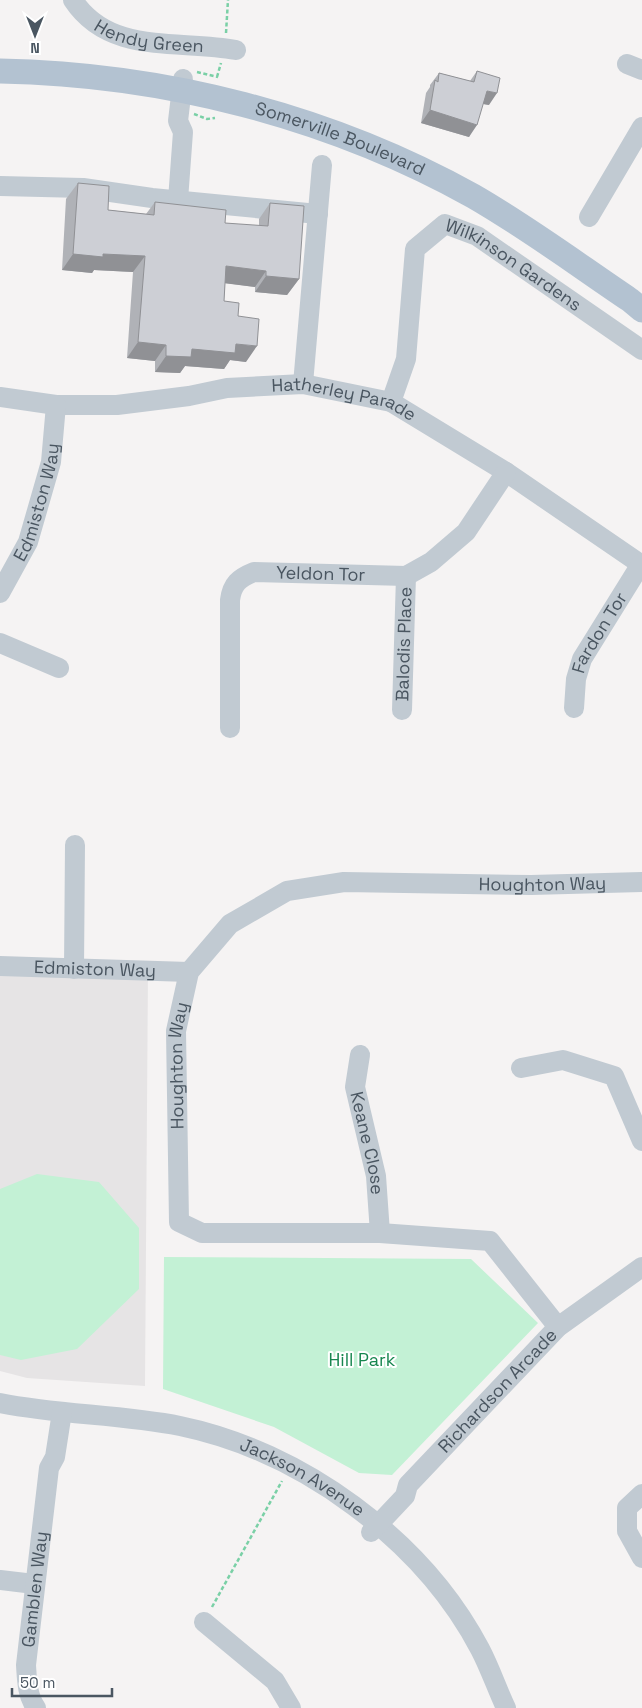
<svg xmlns="http://www.w3.org/2000/svg" width="642" height="1708" font-family="'Space Grotesk',sans-serif">
<style>
.education{fill:#e6e4e5}
.green{fill:#c3f1d5}
.lines{fill:none;stroke-linecap:round;stroke-linejoin:round}
.path{stroke:#7ad0a6;stroke-width:2.5;stroke-dasharray:4 2.5;stroke-linecap:butt}
.minor{stroke:#c1cad2;stroke-width:20}
.major{stroke:#b3c2d1;stroke-width:25}
.wall{fill:#b0b2b7}
.shaded-wall{fill:#909195}
.building{fill:#cdcfd5;stroke:#909195}
.labels{text-anchor:middle;stroke-width:4;stroke-linejoin:round;paint-order:stroke}
.street-label{font-size:18px;fill:#4a5661;stroke:#fff}
.park-label{font-size:18px;fill:#17864f;stroke:#fff}
</style>
<rect width="100%" height="100%" fill="#f5f3f3"/>
<!-- education -->
<path class="education" d="M0,968L148,969L145,1386L27,1378L0,1371Z"/>
<!-- green -->
<path class="green" d="M37,1174L99,1182L139,1228V1289L77,1349L21,1360L0,1355V1189Z
M164,1257L471,1259L538,1323L392,1475L359,1473L274,1427L163,1389Z"/>
<g class="lines">
<!-- path -->
<path class="path" d="M226,33L228,0
M197,72L218,77
M217,77L221,63
M194,114L207,119L215,118
M212,1607L282,1481"/>
<!-- minor -->
<g class="minor">
<path id="s1" d="M73,0C110,56 179,39 236,50"/>
<path d="M627,64L642,70"/>
<path d="M0,186L83,188L152,198L318,214"/>
<path d="M178,200L183,132L178,121L183,79"/>
<path d="M589,217L642,127"/>
<path d="M303,384L322,165"/>
<path id="s2" d="M0,397L56,405H117L189,396L227,388L303,384L391,402L506,472L642,565"/>
<path id="s3" d="M391,402L406,359L415,249L445,224L477,236L642,350"/>
<path id="s4" d="M0,593L28,542L51,462L56,405"/>
<path d="M0,643L59,668"/>
<path id="s5" d="M574,708L576,679L582,659L641,564"/>
<path id="s6" d="M402,710L406,576"/>
<path id="s7" d="M230,728V600C232,584 239,578 254,572L406,576L431,562L466,532L506,472"/>
<path id="s8" d="M0,966L189,972"/>
<path d="M74,969L75,845"/>
<path id="s9" d="M360,1055L355,1087L376,1176L380,1233"/>
<path d="M521,1068L563,1060L614,1076L642,1141"/>
<path id="s10" d="M558,1327L490,1241L380,1233H202L179,1222L176,1031L189,972L230,924L287,891L344,882L531,885L642,882"/>
<path id="s11" d="M0,1403C59,1415 120,1414 180,1426C301,1451 422,1539 480,1649C490,1668 497,1689 506,1708"/>
<path d="M642,1494L627,1508V1531L642,1558"/>
<path id="s12" d="M371,1532L405,1496L408,1485L558,1327L642,1267"/>
<path d="M0,1580L34,1584"/>
<path d="M204,1622L275,1681L291,1708"/>
<path id="s13" d="M36,1708C27,1695 27,1680 26,1665L49,1468L55,1457L62,1412"/>
</g>
<!-- major -->
<path class="major" id="s14" d="M0,71C164,74 329,116 473,196C527,227 578,265 630,300L642,310"/>
</g>
<!-- wall -->
<path class="wall" d="M477,71L489,105L483,104L469,137L421,123L426,93L430,87V85L439,73L470,81Z
M78,183L108,210L146,214L155,202L225,223L259,226V219L270,203L299,279L287,295L255,292V287L225,283L224,301L238,316L246,362L230,360L224,369L185,366L180,373L155,372V361L127,358L133,272L94,270L92,273L62,270L66,199Z"/>
<!-- shaded-wall -->
<path class="shaded-wall" d="M487,91L497,93L489,105L478,103Z
M430,110L477,125L469,137L421,123Z
M73,254H103L145,256L133,272L94,270L92,273L62,270Z
M226,266L266,271L255,287L215,282Z
M266,276L299,279L287,295L255,292Z
M138,342L166,345L155,361L127,358Z
M236,344L257,346L246,362L230,360L224,369L185,366L180,373L155,372L166,356L192,349Z"/>
<!-- building -->
<path class="building" d="M477,71L500,78L497,93L487,91L477,125L430,110L435,80L438,82L439,73L474,82Z
M78,183L109,186L108,210L154,215L155,202L226,210L225,223L268,226L270,203L304,206L299,279L266,276V271L226,266L224,301L239,303L238,316L259,319L257,346L236,344L235,353L192,349L191,357L166,356V345L138,342L145,256L103,254V257L73,254Z"/>
<g class="labels">
<!-- street labels -->
<g class="street-label">
<text dy="6" stroke="none"><textPath href="#s1" startOffset="89">Hendy Green</textPath></text>
<text dy="6" stroke="none"><textPath href="#s14" startOffset="349">Somerville Boulevard</textPath></text>
<text dy="6" stroke="none"><textPath href="#s3" startOffset="275">Wilkinson Gardens</textPath></text>
<text dy="6" stroke="none"><textPath href="#s2" startOffset="348">Hatherley Parade</textPath></text>
<text dy="6" stroke="none"><textPath href="#s4" startOffset="99">Edmiston Way</textPath></text>
<text dy="6" stroke="none"><textPath href="#s7" startOffset="234">Yeldon Tor</textPath></text>
<text dy="6" stroke="none"><textPath href="#s5" startOffset="81">Fardon Tor</textPath></text>
<text dy="6" stroke="none"><textPath href="#s6" startOffset="66">Balodis Place</textPath></text>
<text dy="6" stroke="none"><textPath href="#s10" startOffset="1060">Houghton Way</textPath></text>
<text dy="6" stroke="none"><textPath href="#s8" startOffset="95">Edmiston Way</textPath></text>
<text dy="6" stroke="none"><textPath href="#s10" startOffset="580">Houghton Way</textPath></text>
<text dy="6" stroke="none"><textPath href="#s9" startOffset="90">Keane Close</textPath></text>
<text dy="6" stroke="none"><textPath href="#s12" startOffset="191">Richardson Arcade</textPath></text>
<text dy="6" stroke="none"><textPath href="#s11" startOffset="315">Jackson Avenue</textPath></text>
<text dy="6" stroke="none"><textPath href="#s13" startOffset="121">Gamblen Way</textPath></text>
</g>
<!-- park labels -->
<g class="park-label">
<text x="362" y="1366">Hill Park</text>
</g>
</g>
<!-- north arrow -->
<g transform="translate(35 35) rotate(180)" stroke="#ffffff" stroke-width="4" paint-order="stroke">
<path d="M0-4L9 19L0 12L-9 19Z" fill="#4a5661"/>
<text y="-8" font-size="14" font-weight="bold" text-anchor="middle" fill="#4a5661">N</text>
</g>
<!-- scale -->
<path d="M12 1688v8h100v-8" fill="none" stroke="#4a5661" stroke-width="2.5"/>
<text x="20" y="1688" font-size="15" fill="#4a5661" stroke="#ffffff" stroke-width="4" paint-order="stroke">50 m</text>
</svg>
